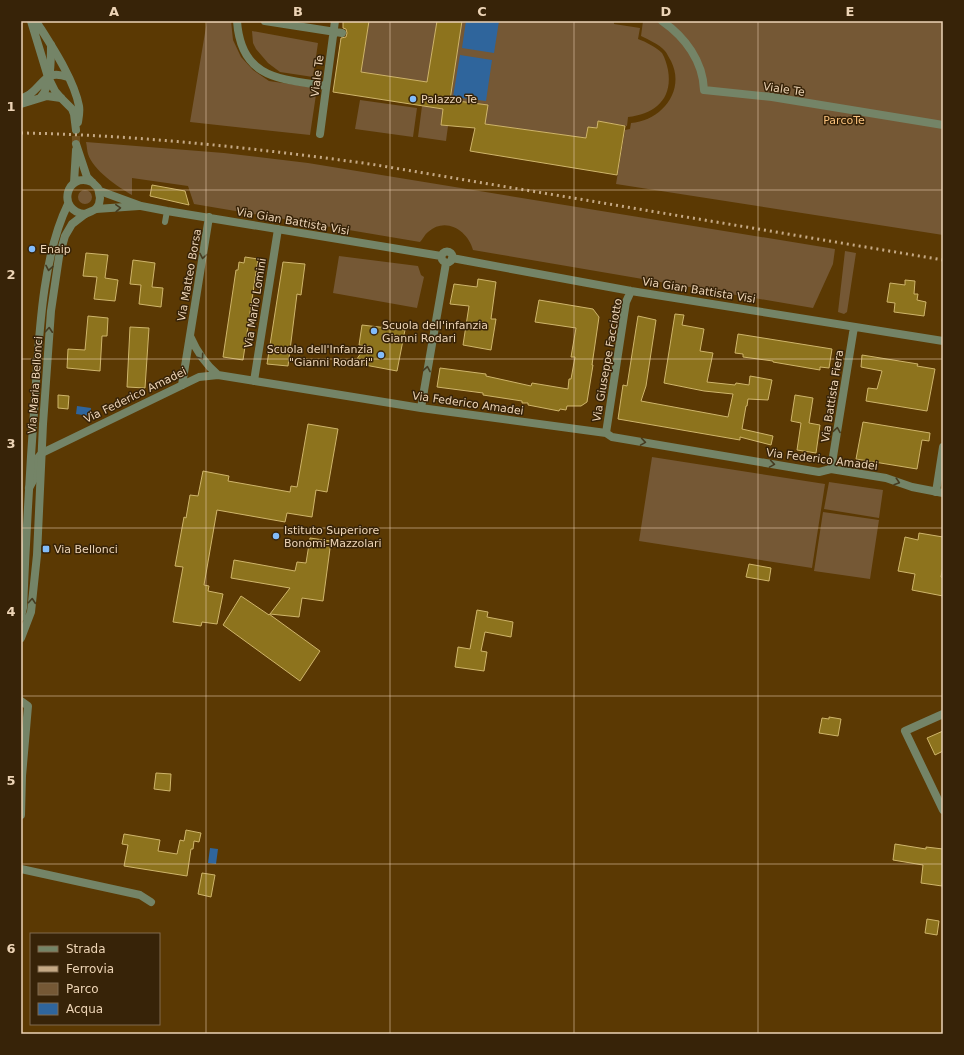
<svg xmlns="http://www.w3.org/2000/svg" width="964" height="1055" font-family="'DejaVu Sans',sans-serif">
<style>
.green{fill:#755835}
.water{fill:#2f659c}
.building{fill:#8d731d;stroke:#cfb56b}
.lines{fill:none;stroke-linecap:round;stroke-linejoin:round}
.tertiary-tunnel{stroke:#71501e;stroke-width:8;stroke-dasharray:8 4;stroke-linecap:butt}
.service{stroke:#748467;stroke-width:6}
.pedestrian{stroke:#748467;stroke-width:8}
.minor{stroke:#748467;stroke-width:8}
.tertiary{stroke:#748467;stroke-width:8}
.rail{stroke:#c5a985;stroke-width:3;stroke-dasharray:2 4;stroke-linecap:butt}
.oneway{stroke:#463b20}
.grid{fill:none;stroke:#edd4b6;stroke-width:1;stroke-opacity:0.55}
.poi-dot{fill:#82bcfa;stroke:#372308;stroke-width:1.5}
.labels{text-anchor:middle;stroke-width:3;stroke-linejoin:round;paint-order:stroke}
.street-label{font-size:11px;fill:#edd4b6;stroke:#372308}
.poi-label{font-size:11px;fill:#edd4b6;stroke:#372308;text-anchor:start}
.park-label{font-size:11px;fill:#fac27d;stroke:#372308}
.neatline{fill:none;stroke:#edd4b6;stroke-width:1.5}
.grid-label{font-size:13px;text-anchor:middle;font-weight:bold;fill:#edd4b6}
</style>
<rect width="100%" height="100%" fill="#5b3903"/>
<!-- green -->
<path class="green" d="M207,21H231L233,40L241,57L253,70L269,81L317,88L310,135L190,122Z
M369,21H437L427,82L361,72Z
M462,21H614V24L640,28L638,39C646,42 656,47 662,53C665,58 667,65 668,70C673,99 655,114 628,117L627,126L598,121L597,128L588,127L586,138L485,124L450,100Z
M643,21H943V235L616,184L625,130L630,129L631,123C661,121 686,91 671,61C669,58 667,53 665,51C659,44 649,40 641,36Z
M252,31L318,43L313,77L280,72L268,63L256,49L253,43Z
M360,100L417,108L413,137L355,129Z
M422,106L443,109L441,125L448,126L446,141L418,137Z
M86,142L224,153L308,163L835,249L833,264L813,308L473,250C468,231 446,216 428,232C425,234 423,239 420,242L194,204L188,186L132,178V195C118,187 93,170 88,154C87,151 87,146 86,142Z
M78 197a7 7 0 1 1 14 0a7 7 0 1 1-14 0Z
M845,251L856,253L847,312L844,314L838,312Z
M339,256L418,266L421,275L424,277L417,308L333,293Z
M652,457L825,484L812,568L639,541Z
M829,482L883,490L879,518L824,509Z
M823,512L879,520L870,579L814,571Z"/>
<!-- water -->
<path class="water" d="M466,21H499L494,53L462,48Z
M460,55L492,60L486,101L453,97Z
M77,406L91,408L90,416L76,414Z
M210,848L218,849L216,864L208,863Z"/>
<!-- building -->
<path class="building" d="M343,21H369L361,72L427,82L437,21H462L450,100L488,105L485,124L586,138L588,127L597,128L598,121L625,126L617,175L470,151L475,128L441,125L443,109L333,92L341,38L346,37L347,33L346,29L343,28Z
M152,185L185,191L189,205L150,196Z
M86,253L108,255L105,278L118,280L115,301L94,299L97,277L83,276Z
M245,257L258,259L243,360L223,357L236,270H238L239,262L244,263Z
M133,260L155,263L152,287L163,288L161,307L139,304L141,285L130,284Z
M283,262L305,264L301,295L297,294L288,366L267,364Z
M478,279L496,282L491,319H496L491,350L463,345L469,306L450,304L454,284L477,287Z
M905,280L915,281L914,294H918L917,300L926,302L924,316L894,312L895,303L887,302L890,283L905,285Z
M539,300L593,309L599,317L592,365H593L587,402L581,406H567L566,410L560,409L559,411L528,405V403H522V401L483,395V393L437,387L440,368L486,374V376L531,386L532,383L568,389L569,379H571L575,357H571L576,328L535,322Z
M675,314L684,315L682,325L704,329L700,351L713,353L707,382L735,385L736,383L749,385L750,376L772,380L768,400L748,399L747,406H746L742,429L773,436L771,445L740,437V440L618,419L623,385L627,386L638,316L656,320L646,386L641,401L728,417L733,394L704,391L664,383Z
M88,316L108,318L107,336H102L100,371L67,368L68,349L85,350Z
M362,325L405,330L397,371L354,363L366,346L359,345Z
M130,327L149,328L145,388L127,387Z
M738,334L832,349L829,368L820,367V370L773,362V361L743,357V354L735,353Z
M862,355L918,364L917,366L935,369L927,411L866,401L868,388L877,389L882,371L861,367Z
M58,395L69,396L68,409L58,408Z
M795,395L813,398L809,423L820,425L816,453L797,450L801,423L791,421Z
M863,422L930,433L929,441L922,440L917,469L856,459Z
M308,424L338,429L327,492L316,490L312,517L287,513L285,522L217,510L204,585L209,586L208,591L223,594L217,624L202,622L201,626L173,622L183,567L175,566L184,517L186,518L190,495L198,496L203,471L229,476L228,481L290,492L291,486L297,487Z
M919,533L943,537V566L941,577L943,578V596L912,590L915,574L898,571L905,537L918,540Z
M310,538L331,541L323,601L302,598L299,617L270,614L290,588L231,578L234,560L295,571L297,562L306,563Z
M749,564L771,568L769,581L746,577Z
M241,596L269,615V614L320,651L300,681L223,625Z
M477,610L488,612L487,617L513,622L511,637L485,632L481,651L487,652L484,671L455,667L458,647L470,649Z
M829,717L841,719L838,736L819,733L822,718L829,719Z
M943,731V751L935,755L927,738Z
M156,773L171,774L170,791L154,789Z
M186,830L201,833L199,842L194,841L193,849H191L187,876L124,866L128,845L122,844L124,834L160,840L158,851L177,854L180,840L184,841Z
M895,844L926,849V847L943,849V876L942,886L921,883L923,865L893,860Z
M202,873L215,875L211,897L198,894Z
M927,919L939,921L937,935L925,933Z"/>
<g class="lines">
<!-- tertiary-tunnel -->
<path class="tertiary-tunnel" d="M76,144V130"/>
<!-- service -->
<path class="service" d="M165,222L167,211"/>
<!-- pedestrian -->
<path class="pedestrian" d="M237,21C241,79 280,79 326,86
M265,21L342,33
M662,21C685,37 703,61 704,90L772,97L943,125
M320,134L335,21"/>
<!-- minor -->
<path class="minor" d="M41,97C51,86 51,60 51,45
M21,99C24,97 27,96 30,94C45,83 45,69 68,77
M21,104L47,96L61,98
M100,191L141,206L167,211L441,256
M96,209L139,206
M441.5 257a5.5 5.5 0 1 1 11 0a5.5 5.5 0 1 1-11 0Z
M452,258L631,291L943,341
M190,336C197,352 205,364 218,375
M254,381L278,229
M182,385L209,217
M421,408L446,263
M606,433L626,302L631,291
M831,469L854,327
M29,488L35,477L36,460L42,453L199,377L218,375L421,408L606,433L612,437L819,472L831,469L886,478L912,487L943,493
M936,492L943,447
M21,701L28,706L22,776L21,815
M943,714L905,731L943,810
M21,869L140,895L151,902"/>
<!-- tertiary -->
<path class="tertiary" d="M31,21L48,77L55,91L61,98L72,109L74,114L76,130
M36,21C51,45 74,79 79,106C80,111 79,116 78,122
M74,183L76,150
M85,214C56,211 66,171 92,182
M21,617L23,608C26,538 30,467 35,397C39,337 42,257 68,204
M21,638L31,612L37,555L43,424L51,311L59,257L65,236L72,224L85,214L92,211L96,209L99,204L100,198L98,188L87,177L76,144"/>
<!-- rail -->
<path class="rail" d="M21,133C138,135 254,148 370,164L943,260"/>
</g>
<!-- one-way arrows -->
<defs><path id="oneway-chevron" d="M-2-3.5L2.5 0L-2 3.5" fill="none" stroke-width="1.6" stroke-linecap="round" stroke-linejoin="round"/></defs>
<g class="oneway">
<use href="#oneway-chevron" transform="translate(118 208) rotate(-3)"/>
<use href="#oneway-chevron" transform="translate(203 256) rotate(100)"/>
<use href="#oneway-chevron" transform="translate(49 268) rotate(100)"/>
<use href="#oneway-chevron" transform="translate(49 330) rotate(-86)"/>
<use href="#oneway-chevron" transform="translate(201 357) rotate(55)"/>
<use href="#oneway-chevron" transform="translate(427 369) rotate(-80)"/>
<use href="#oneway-chevron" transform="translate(837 430) rotate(-81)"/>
<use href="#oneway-chevron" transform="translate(643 442) rotate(9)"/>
<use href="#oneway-chevron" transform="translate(772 464) rotate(9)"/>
<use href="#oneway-chevron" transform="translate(897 482) rotate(18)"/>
<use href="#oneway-chevron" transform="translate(32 601) rotate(-85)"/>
</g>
<!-- grid -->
<path class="grid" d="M206,21V1034M390,21V1034M574,21V1034M758,21V1034M21,190H943M21,359H943M21,528H943M21,696H943M21,864H943"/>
<!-- markers -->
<g class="poi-dot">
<circle cx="413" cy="99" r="4"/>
<circle cx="32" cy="249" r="4"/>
<circle cx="374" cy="331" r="4"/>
<circle cx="381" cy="355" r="4"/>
<circle cx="276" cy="536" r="4"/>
<rect x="42" y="545" width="8" height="8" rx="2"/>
</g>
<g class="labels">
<!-- street labels -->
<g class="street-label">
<text transform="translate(317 76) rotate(-83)" y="4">Viale Te</text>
<text transform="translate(784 89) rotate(8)" y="4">Viale Te</text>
<text transform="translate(293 221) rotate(10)" y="4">Via Gian Battista Visi</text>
<text transform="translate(189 275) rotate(-80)" y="4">Via Matteo Borsa</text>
<text transform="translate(699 290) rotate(9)" y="4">Via Gian Battista Visi</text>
<text transform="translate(255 303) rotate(-81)" y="4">Via Mario Lomini</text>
<text transform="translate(607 360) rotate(-80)" y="4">Via Giuseppe Facciotto</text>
<text transform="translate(35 385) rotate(-86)" y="4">Via Maria Bellonci</text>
<text transform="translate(135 395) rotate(-26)" y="4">Via Federico Amadei</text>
<text transform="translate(832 396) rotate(-81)" y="4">Via Battista Fiera</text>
<text transform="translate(468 403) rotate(8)" y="4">Via Federico Amadei</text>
<text transform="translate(822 459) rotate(7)" y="4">Via Federico Amadei</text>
</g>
<!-- poi labels -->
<g class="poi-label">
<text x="421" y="103">Palazzo Te</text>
<text x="40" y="253">Enaip</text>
<text x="382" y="329">Scuola dell'infanzia<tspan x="382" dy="13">Gianni Rodari</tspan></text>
<text x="373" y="353" text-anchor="end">Scuola dell'Infanzia<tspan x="373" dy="13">"Gianni Rodari"</tspan></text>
<text x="284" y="534">Istituto Superiore<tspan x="284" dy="13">Bonomi-Mazzolari</tspan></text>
<text x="54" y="553">Via Bellonci</text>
</g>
<!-- park labels -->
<g class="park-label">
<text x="844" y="124">ParcoTe</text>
</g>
</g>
<!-- border -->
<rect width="964" height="1055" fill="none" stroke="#372308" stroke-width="44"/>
<!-- legend -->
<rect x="30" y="933" width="130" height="92" fill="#372308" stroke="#806a4e"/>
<rect x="38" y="946" width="20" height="6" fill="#748467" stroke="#806a4e"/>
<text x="66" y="953" font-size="12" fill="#edd4b6">Strada</text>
<rect x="38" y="966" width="20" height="6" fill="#c5a985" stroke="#806a4e"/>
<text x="66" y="973" font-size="12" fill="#edd4b6">Ferrovia</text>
<rect x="38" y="983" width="20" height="12" fill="#755835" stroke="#806a4e"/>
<text x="66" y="993" font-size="12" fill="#edd4b6">Parco</text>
<rect x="38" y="1003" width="20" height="12" fill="#2f659c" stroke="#806a4e"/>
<text x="66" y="1013" font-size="12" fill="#edd4b6">Acqua</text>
<rect x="22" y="22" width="920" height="1011" class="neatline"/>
<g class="grid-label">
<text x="114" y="16">A</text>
<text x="298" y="16">B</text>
<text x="482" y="16">C</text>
<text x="666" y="16">D</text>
<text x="850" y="16">E</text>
<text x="11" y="111">1</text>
<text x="11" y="279">2</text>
<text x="11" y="448">3</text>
<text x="11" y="616">4</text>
<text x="11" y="785">5</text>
<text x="11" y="953">6</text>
</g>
</svg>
